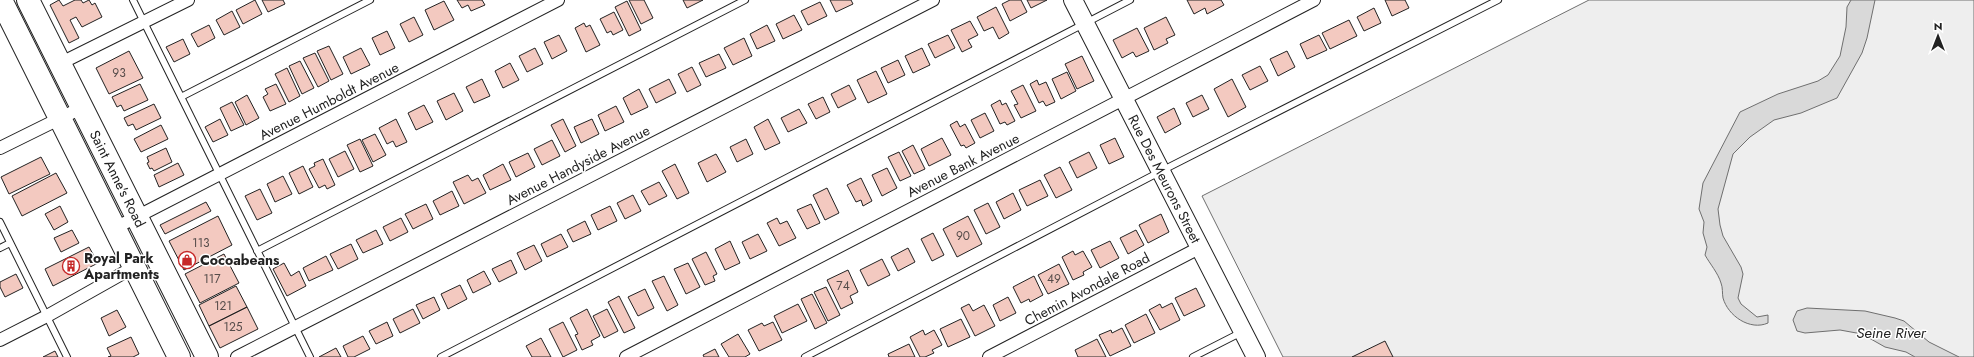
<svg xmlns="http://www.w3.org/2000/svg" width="1974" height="357" font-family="Jost,sans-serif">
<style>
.green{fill:#eee;stroke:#6f6f6f}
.water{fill:#d9d9d9;stroke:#6f6f6f}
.building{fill:#f3c9c0;stroke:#222}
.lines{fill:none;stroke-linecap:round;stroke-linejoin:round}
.lane-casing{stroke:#222;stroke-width:8}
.street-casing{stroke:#222;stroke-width:14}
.secondary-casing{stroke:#222;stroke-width:20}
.highway-casing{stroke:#222;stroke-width:24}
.lane{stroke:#fff;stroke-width:6}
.street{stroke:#fff;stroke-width:12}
.secondary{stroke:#fff;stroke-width:18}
.highway{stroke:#fff;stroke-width:22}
.labels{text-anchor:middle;stroke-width:3;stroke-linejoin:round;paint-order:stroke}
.number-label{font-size:12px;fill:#564c4a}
.street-label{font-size:14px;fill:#222;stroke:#fff}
.poi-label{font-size:14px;font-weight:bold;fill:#222;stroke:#fff;text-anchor:start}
.water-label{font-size:15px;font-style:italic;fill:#222;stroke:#fff}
</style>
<rect width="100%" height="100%" fill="#fff"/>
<!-- green -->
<path class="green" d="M1589,0H1974V357H1283L1202,196Z"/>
<!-- water -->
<path class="water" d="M1851,0H1875L1867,38L1862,53L1837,98L1801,113L1774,120L1750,137L1733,154L1718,209L1720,225L1723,236L1741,267L1743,274L1738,298L1741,304L1757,317L1768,315V323C1750,331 1728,316 1723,298C1722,293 1723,288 1721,283C1718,273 1710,264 1705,255L1707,247L1703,233L1704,222L1699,209L1703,183L1740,112L1778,94L1818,81L1828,75L1840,56L1846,27L1847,7Z
M1807,308L1865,311L1895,318L1904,321L1929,342L1959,357H1915L1906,352L1885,347L1862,334L1840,330L1805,333L1797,331L1793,320L1797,311Z"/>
<!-- building -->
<path class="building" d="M59,0L63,6L75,0H81L83,3L89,0L92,5L95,3L102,17L82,27L76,17L70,20L79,38L69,43L50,5Z
M255,0L262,14L243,24L236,10Z
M262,0H283L285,4L268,12Z
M457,0H482L485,5L471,11L468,5L462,8Z
M629,0H644L653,18L641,24Z
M683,0H703L687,8Z
M830,0H851L853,4L836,12Z
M1010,0H1021L1027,12L1010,21L1002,4Z
M1027,0H1047L1031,8Z
M1187,0H1221L1224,5L1207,14L1205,8L1194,14Z
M1385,0H1405L1409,8L1392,16Z
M444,1L454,20L434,30L425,10Z
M627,1L641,30L629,36L615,7Z
M820,2L827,16L808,25L801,11Z
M996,7L1009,33L999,39L993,27L984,31L977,17Z
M1374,8L1381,23L1364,31L1357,17Z
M232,11L240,27L224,35L216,20Z
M614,12L623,30L613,35L611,31L607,33L600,19Z
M794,15L802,30L783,39L776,24Z
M414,17L423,35L409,42L400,24Z
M1166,17L1175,35L1166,39L1168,43L1154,50L1144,28Z
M1349,20L1357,36L1330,49L1322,33Z
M970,21L978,35L968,40L972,47L962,52L951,30Z
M584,23L586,27L590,25L600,45L586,52L575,28Z
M209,25L215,38L198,47L191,34Z
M767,25L775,41L757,49L750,34Z
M1137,28L1149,51L1136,57L1133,52L1122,58L1113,40Z
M387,31L395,48L380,55L372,38Z
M559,35L567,51L552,59L544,42Z
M948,35L955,48L935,58L928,44Z
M1319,35L1327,50L1307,59L1300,44Z
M744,38L752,56L733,65L724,48Z
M183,39L190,54L174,62L166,47Z
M329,46L343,74L331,80L317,51Z
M361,48L370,65L351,74L343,57Z
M535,48L543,64L527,72L519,56Z
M922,48L930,65L913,73L905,56Z
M129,51L143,78L109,94L96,68Z
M1287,51L1295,67L1278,76L1270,59Z
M315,53L329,81L318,87L303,58Z
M719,54L726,68L706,77L699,63Z
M1082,56L1094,81L1077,89L1065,64Z
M898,60L905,75L888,83L881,68Z
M300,61L314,88L302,94L289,66Z
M510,63L519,80L503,88L495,71Z
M1260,66L1268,81L1250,90L1242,75Z
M692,67L701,85L687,92L678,74Z
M287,68L300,96L289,102L275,74Z
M876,71L887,94L868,103L857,80Z
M1067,72L1076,91L1061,99L1052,79Z
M482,79L490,96L474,103L466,87Z
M669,79L676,93L656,103L649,89Z
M1232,79L1246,107L1228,117L1214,89Z
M1037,80L1039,85L1046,82L1055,102L1046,106L1043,101L1039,103L1030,84Z
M140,84L148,100L124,111L121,105L117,107L112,97Z
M276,84L286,104L270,111L263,97L268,94L265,89Z
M849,85L856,99L838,108L831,94Z
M1023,85L1036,111L1021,118L1014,105L1018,104L1011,91Z
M639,89L648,107L631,115L623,98Z
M454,93L463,111L446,120L437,101Z
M247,95L259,118L246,125L235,102Z
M1202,95L1209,109L1193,117L1186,103Z
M823,97L830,112L816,119L808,104Z
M1000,100L1002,105L1006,103L1015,121L1007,125L1005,122L1000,124L991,105Z
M232,102L244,125L231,131L220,108Z
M154,104L161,118L136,130L133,124L128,126L124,118Z
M424,105L433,122L416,130L408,113Z
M616,106L624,122L605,131L598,115Z
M1174,108L1181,124L1165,133L1157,117Z
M799,109L807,123L788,132L781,118Z
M985,113L994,131L980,138L971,120Z
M220,119L228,135L213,142L205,127Z
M396,119L407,142L396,147L393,141L387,144L379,128Z
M563,119L576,146L565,152L551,125Z
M592,119L599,134L581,143L574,127Z
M768,119L780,143L765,150L754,127Z
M957,121L960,127L965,124L975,143L966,148L964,145L961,146L950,125Z
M161,125L168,139L141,152L134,139Z
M375,134L386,155L373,162L362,140Z
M942,138L951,155L929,166L921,149Z
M1115,138L1124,157L1109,164L1100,145Z
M360,139L373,166L360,172L347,145Z
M746,139L753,154L737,162L730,147Z
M552,140L560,156L542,165L534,149Z
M913,145L925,169L914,174L902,151Z
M166,148L172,162L154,171L152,168L150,169L147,163L149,162L147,157Z
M345,151L354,169L338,177L329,159Z
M899,152L911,176L900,181L888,157Z
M1089,152L1097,168L1077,178L1069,162Z
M528,153L535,167L516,177L509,162Z
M716,154L726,172L707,182L698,163Z
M41,157L50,174L9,194L1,177Z
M323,159L335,185L327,189L325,185L319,188L309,169L315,166L314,163Z
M178,163L184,175L159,187L154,175Z
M503,164L511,180L490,190L483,175Z
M675,164L689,193L677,199L662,171Z
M303,166L313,187L299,194L289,173Z
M1060,167L1072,190L1056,198L1044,175Z
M887,168L897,188L882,196L872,175Z
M56,173L67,193L22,216L12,196Z
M468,175L472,181L478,178L486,193L464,204L453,182Z
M283,176L292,194L275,202L267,184Z
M861,178L872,201L863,206L861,200L856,202L847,185Z
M1040,180L1048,196L1027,206L1019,190Z
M659,182L667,196L649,205L641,191Z
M827,188L839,213L825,220L813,195Z
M260,189L272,213L257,220L245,196Z
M452,191L459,206L440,215L433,201Z
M1013,193L1021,210L1004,219L996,202Z
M633,195L641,211L625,219L617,203Z
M206,202L211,211L165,234L160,225Z
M988,203L1000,227L986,234L974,210Z
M426,204L433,219L413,229L405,214Z
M811,204L820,223L807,229L797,210Z
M60,206L68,222L54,230L45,214Z
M610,206L617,221L598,230L591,215Z
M1161,214L1169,232L1148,243L1139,225Z
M218,216L232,245L184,270L169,241Z
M968,216L982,244L957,257L943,229Z
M401,218L408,232L390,241L383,227Z
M777,218L780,224L787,221L796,238L779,246L767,223Z
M585,221L591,234L573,242L567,230Z
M72,230L79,243L61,252L54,238Z
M376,230L383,244L363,253L356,240Z
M1136,230L1144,245L1128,254L1120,238Z
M933,233L944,255L932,261L921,239Z
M561,234L568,247L547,257L541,244Z
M758,234L767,251L750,259L742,242Z
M730,241L740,263L725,270L715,249Z
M1110,241L1119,258L1100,268L1091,250Z
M351,244L358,259L338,269L330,254Z
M534,245L542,261L525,270L517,253Z
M89,247L98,263L53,286L45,269Z
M908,248L915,262L898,271L891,257Z
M1073,251L1075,255L1083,251L1092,267L1083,272L1084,275L1073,280L1062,257Z
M706,252L717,274L713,276L715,281L705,285L692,259Z
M224,254L239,283L200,303L185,274Z
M326,256L333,270L309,281L303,268Z
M882,259L890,275L868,286L860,270Z
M511,260L517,273L499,282L492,269Z
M284,263L291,276L299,271L306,286L287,296L273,269Z
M688,263L700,287L686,294L674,269Z
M1059,264L1069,284L1048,294L1038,275Z
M848,270L858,292L850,296L853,303L841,309L827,280Z
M484,271L491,284L473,293L467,280Z
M16,274L23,288L5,297L0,287V282Z
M664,276L678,305L667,311L652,281Z
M1034,276L1043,295L1030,302L1029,299L1021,303L1013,287Z
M460,285L467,299L448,309L441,294Z
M236,286L247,307L209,326L199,305Z
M826,287L840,315L828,321L814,292Z
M1196,288L1205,306L1184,316L1175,298Z
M645,289L654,308L638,316L628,297Z
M812,294L827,323L815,329L801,299Z
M619,296L635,328L624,333L608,302Z
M434,297L440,310L423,319L416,305Z
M1008,297L1016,313L1000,321L993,305Z
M1172,303L1180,320L1160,330L1149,310L1160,304L1162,308Z
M798,304L807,321L782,333L774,316Z
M969,304L973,311L984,305L995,326L975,336L961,308Z
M247,307L258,329L220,348L209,326Z
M413,309L420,323L400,333L393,319Z
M587,309L600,336L591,341L593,345L582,350L575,335L578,334L570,318Z
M607,309L618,331L604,338L593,316Z
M117,310L126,327L109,336L101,318Z
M1146,314L1155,333L1134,343L1125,325Z
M961,319L970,337L948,347L940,329Z
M387,322L393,336L376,344L369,331Z
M563,322L577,350L563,357L549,329Z
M773,322L782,340L759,351L748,330L762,323L764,326Z
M1122,328L1131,346L1110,356L1099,335L1111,330L1112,333Z
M923,330L925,335L934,330L942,345L932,350L934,353L925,357H920L910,337Z
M738,334L750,354L745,357H729L721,344Z
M363,336L370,349L354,357H348L343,346Z
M131,337L139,354L133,357H108L111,356L107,348Z
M541,338L551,357H532L526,346Z
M1097,339L1106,357H1078L1075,350Z
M1385,341L1393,357H1352Z
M909,344L915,357H889L888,354Z
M336,348L341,357H319Z
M715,349L719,357H704L703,355Z
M55,351L58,357H43Z"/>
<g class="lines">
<!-- lane casing -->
<g class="lane-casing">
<path id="lane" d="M133,0L310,357
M181,97L370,0
M0,222L67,357
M0,248L10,243
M257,251L745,0
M441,357L1130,0
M805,357L1171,166L1498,0
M1193,357L1242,332"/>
</g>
<!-- street casing -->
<g class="street-casing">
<path id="street" d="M59,64L188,0
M0,148L81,108
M115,228L558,0
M0,340L47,316L134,267
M237,357L933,0
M626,357L1314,0
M989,357L1199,248"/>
</g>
<!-- secondary casing -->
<g class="secondary-casing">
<g id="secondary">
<path id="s1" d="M1073,0L1256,357"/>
</g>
</g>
<!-- highway casing -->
<g class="highway-casing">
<g id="highway">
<path d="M1,0L179,357"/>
<path id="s2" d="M28,0L207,357"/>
</g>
</g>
<!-- lane -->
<use href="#lane" class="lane"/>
<!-- street -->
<use href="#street" class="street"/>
<!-- secondary -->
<use href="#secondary" class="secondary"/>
<!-- highway -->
<use href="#highway" class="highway"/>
</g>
<!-- icons -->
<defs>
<g id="shop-ring" transform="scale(0.9)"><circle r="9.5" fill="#fff" stroke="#c62828" stroke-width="1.5"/><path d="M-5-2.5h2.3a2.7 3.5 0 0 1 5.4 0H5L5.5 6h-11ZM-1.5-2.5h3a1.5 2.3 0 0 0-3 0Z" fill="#c62828"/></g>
<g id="building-ring" transform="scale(0.9)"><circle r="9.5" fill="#fff" stroke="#c62828" stroke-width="1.5"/><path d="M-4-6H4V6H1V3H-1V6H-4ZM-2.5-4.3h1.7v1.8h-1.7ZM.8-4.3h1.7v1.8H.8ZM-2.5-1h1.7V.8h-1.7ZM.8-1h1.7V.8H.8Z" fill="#c62828"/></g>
</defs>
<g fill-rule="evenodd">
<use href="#shop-ring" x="187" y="260"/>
<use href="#building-ring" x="71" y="266"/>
</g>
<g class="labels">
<!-- number labels -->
<g class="number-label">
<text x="119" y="77">93</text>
<text x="963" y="240">90</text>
<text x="201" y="247">113</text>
<text x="212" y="283">117</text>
<text x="1054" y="283">49</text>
<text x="843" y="290">74</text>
<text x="223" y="310">121</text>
<text x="233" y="331">125</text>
</g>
<!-- street labels -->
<g class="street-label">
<text transform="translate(329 101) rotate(-27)" y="5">Avenue Humboldt Avenue</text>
<text transform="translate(578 165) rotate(-27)" y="5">Avenue Handyside Avenue</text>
<text transform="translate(963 165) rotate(-27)" y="5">Avenue Bank Avenue</text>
<text dy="5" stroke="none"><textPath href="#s2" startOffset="200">Saint Anne's Road</textPath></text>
<text dy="5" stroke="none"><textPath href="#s1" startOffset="201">Rue Des Meurons Street</textPath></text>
<text transform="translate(1087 289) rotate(-28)" y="5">Chemin Avondale Road</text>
</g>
<!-- poi labels -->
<g class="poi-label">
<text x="84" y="263">Royal Park<tspan x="84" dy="16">Apartments</tspan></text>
<text x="200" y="265">Cocoabeans</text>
</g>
<!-- water labels -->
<g class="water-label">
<text x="1891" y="338">Seine River</text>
</g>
</g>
<!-- north arrow -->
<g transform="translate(1938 36)" stroke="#ffffff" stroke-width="3" paint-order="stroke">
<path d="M0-3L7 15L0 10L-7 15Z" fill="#222222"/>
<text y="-6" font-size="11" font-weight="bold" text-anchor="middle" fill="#222222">N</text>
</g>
</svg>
